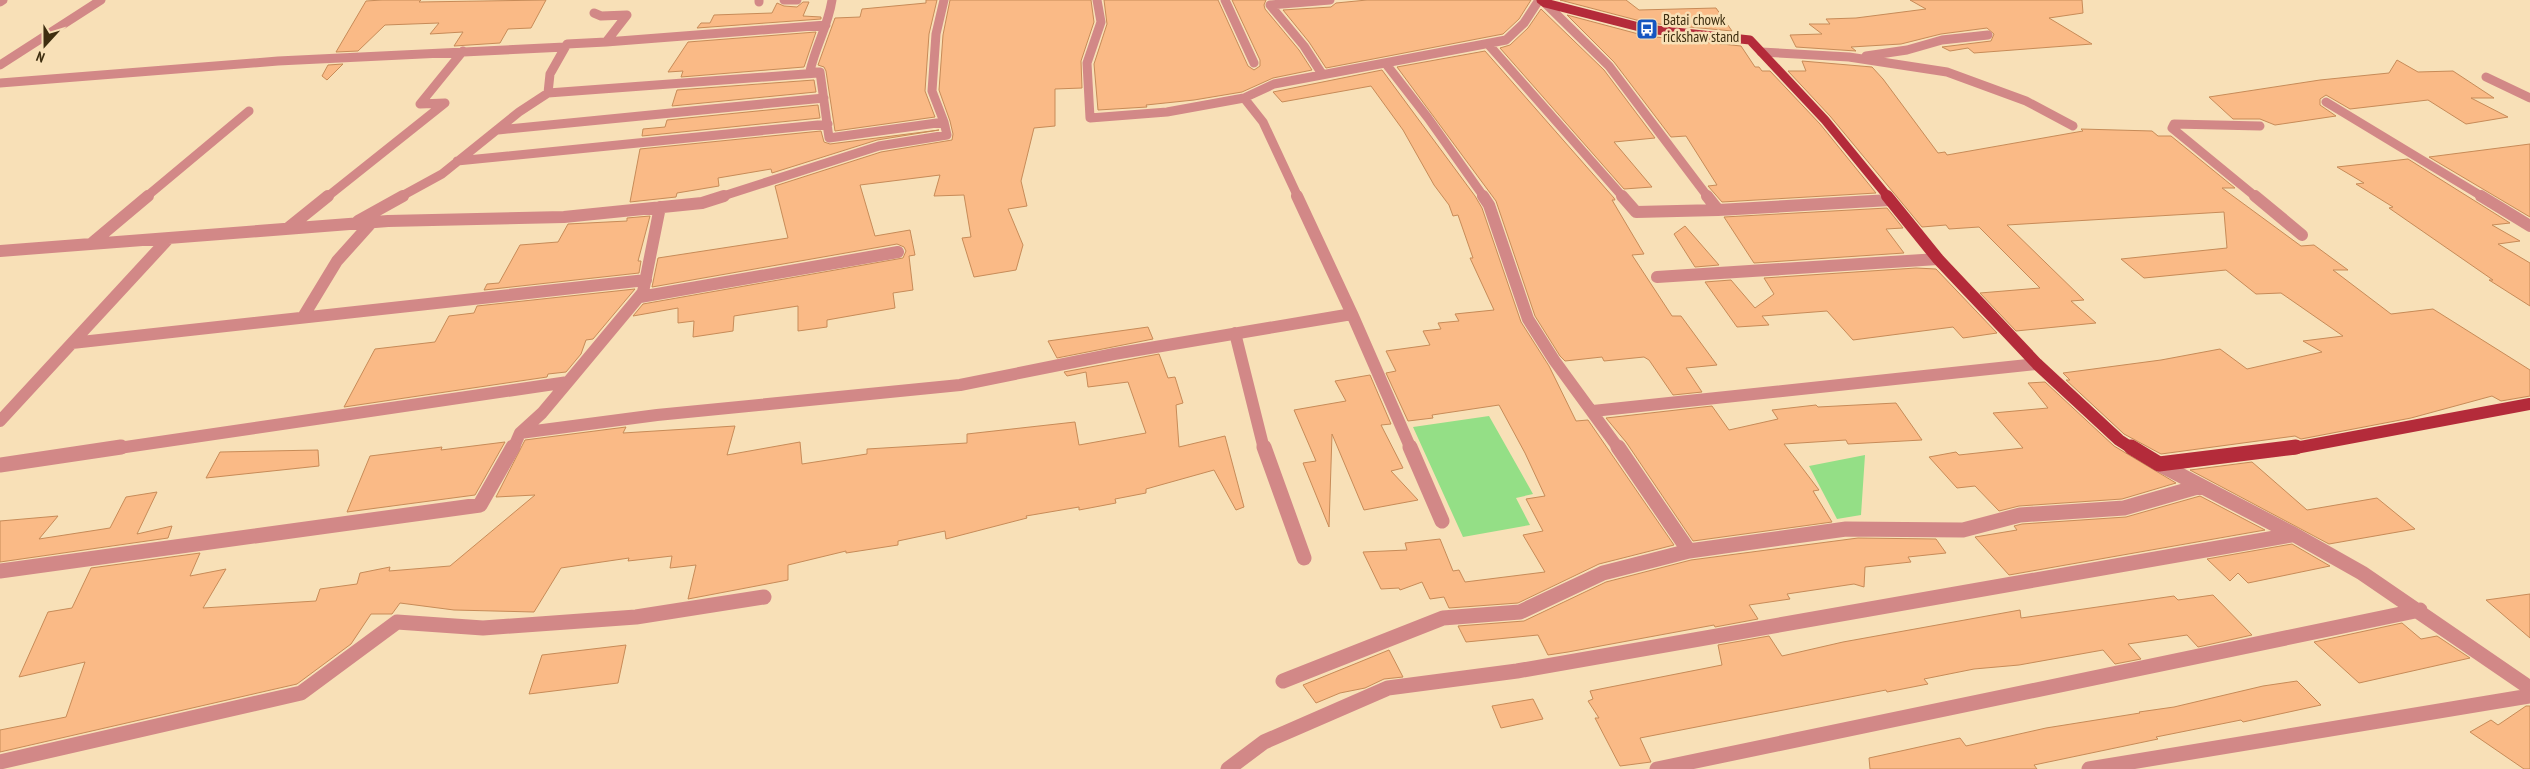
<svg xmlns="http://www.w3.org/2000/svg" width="2530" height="769" font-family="'PT Sans Narrow',sans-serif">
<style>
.green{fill:#94df86}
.building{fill:#faba86;stroke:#c78b58}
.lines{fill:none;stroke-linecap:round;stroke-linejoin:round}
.minor-far2{stroke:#d28887;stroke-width:9}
.minor-far1{stroke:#d28887;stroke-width:12}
.minor{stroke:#d28887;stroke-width:15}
.major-far2{stroke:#b42b3a;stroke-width:9}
.major-far1{stroke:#b42b3a;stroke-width:12}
.major{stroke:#b42b3a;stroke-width:15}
.labels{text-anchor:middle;stroke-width:5;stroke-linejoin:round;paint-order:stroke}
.far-poi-label{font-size:15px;fill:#3e2e10;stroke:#f8e0b7;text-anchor:start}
</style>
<rect width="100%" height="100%" fill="#f8e0b7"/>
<!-- green -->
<path class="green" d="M1489,416L1533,494L1516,498L1530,525L1463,537L1413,427Z
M1865,455L1861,515L1837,519L1809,466Z"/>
<!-- building -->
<path class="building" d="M382,0H421L419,2L546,0L531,28L508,29L500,43L454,46L463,32L430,34L439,23L385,25L358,51L336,52L366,1Z
M926,0H937L929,34L925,91L935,117L835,131L826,71L824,67L818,65L835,18L860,17L862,9L926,3Z
M950,0H1091L1094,22L1081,61L1082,88L1055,89V126L1034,128L1021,181L1027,206L1008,209L1023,245L1016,270L974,277L962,238L971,237L964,195L934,196L940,175L860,185L875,236L910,230L915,255L909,256L913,290L893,293L895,308L827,320V327L798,331V306L734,316L733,331L693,337L694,321L678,323V308L633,316L643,304L903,258L906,251L904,247L897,244L652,287L658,258L788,238L775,186L881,152L952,140L953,134L950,121L939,90L943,35Z
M1104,0H1218L1248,66L1254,70L1260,66V60L1232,0H1266L1264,5L1265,9L1299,50L1312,70L1273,78L1242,92L1194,100L1146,105L1147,107L1098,110L1094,64L1107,24Z
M1367,0H1531L1519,19L1503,34L1326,68L1309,42L1283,10L1331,7L1336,3Z
M1560,0H1626L1639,10L1716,8L1732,31L1648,23Z
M1910,0H2082L2083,13L2049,18L2092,44L1974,53L1968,48L1950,51L1942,47L1991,41L1994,34L1987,28L1941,34L1901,44L1851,47L1856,51L1796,47L1790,35L1822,34L1809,24H1830L1826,19L1856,18L1926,9Z
M803,2H809L803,16L821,17V19L697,28L701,23H710L714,15L772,13L777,3L784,6L797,7Z
M1541,9L1604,70L1655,138L1614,142L1652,187L1624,189L1500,48L1510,45L1528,28Z
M1567,15L1646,36L1741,46L1755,67H1759L1762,71H1770L1820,124L1876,193L1722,202L1708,186L1717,185L1686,136L1671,137L1614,62Z
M816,32L804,67L681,77L683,71L668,72L688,42Z
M1485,51L1614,198L1615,200H1612L1644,254L1632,255L1672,316H1681L1717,365L1686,368L1702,392L1673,395L1649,360L1644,357L1604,361L1602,357L1565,361L1560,356L1535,316L1496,201L1397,67Z
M2397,60L2418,72L2453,71L2494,98H2471L2508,117L2466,124L2428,100L2350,109L2326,95L2320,99V105L2336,116L2275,125L2260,119H2233L2209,97L2320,80L2389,73Z
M1802,61L1872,67L1883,79L1938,153L1945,152L1947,155L2083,131L2081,129L2152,131L2158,136H2171L2235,188H2222L2301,246L2314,245L2348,270H2333L2391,314L2433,309L2530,370V396L2501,401L2492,396L2411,418L2301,439L2295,436L2161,454L2124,434L2066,380H2070L2063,373L2161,360L2220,349L2247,369L2322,352L2303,341L2343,336L2281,293L2256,294L2226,270L2144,278L2121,259L2227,248L2224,212L2007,225L2084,300L2071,301L2096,323L2016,331L1980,293L2040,288L1979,227L1949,229L1946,225L1922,227L1830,116L1788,71H1806Z
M343,64L327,80L322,76L328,65Z
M1382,70L1475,196L1482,208L1521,322L1549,366L1576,421L1588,420L1674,545L1599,564L1518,603L1449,608L1444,597L1430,599L1422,582L1400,590L1399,588L1381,589L1363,552L1407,550L1405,543L1440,539L1453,571L1459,570L1465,582L1545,572L1523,535L1543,531L1526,499L1545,496L1525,453L1499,405L1432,415L1433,418L1408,421L1386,373L1396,371L1386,351L1430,345L1423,331L1441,329L1438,323L1459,321L1455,314L1494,310L1470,258H1473L1458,215L1453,216L1449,205L1434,185L1403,130L1371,86L1282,102L1273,92Z
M814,80L816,92L672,106L677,90Z
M818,105L820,118L642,136L643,129L665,127L667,120Z
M939,130L877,140L772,173L771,169L718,178L719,186L677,193L676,197L630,202L640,149L821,131L824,142L830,144Z
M2530,144V217L2429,157Z
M2408,159L2510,223L2492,225L2520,241L2498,244L2530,263V306L2489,280H2493L2389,208L2393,207L2356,184L2364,183L2337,167Z
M1887,208L1903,228L1886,229L1904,253L1754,263L1724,217Z
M650,216L638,261H641L639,273L484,290L487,284L499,283L520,245L558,242L568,224L627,221V218Z
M1685,226L1719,265L1695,267L1674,234Z
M1916,268L1936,269L1997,333L1963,338L1953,327L1853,340L1827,311L1762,316L1769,325L1737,327L1705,282L1731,280L1755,308L1774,294L1764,278Z
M635,289L593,339L586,340L581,354L566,372L548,374L547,377L344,407L375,349L435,342L449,316L474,313L477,306Z
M1148,327L1153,339L1057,358L1048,341Z
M1159,354L1168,378L1175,377L1183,403L1176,405L1179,447L1225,436L1244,507L1236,510L1214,470L1146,489V493L1115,499L1116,503L1079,510V507L1026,516L1027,518L946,539L945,531L898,541V545L846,553V551L788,565V580L688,599L696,565L670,568L672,556L628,561L629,558L561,568L534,612L454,610L400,603L392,614H371L351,644L297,684L0,752V730L66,717L85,662L19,677L48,612L72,608L91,568L200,553L190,576L226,569L203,608L316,601L320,589L357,584L360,573L390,567L389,571L450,566L535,495L496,497L525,440L626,427L623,433L735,426L727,455L800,442L802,464L867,454V449L967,443V434L1075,422L1079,445L1146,433L1128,382L1088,387L1086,372L1067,376L1064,372Z
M1370,375L1391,424L1381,425L1403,468L1391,471L1418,500L1364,510L1332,434L1329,527L1303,463L1316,461L1294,410L1346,401L1335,381Z
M2045,382L2114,446L2176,483L2122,499L2019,506L1999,511L1975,486L1957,488L1929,457L1956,452L1959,455L2023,448L1993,413L2048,408L2028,383Z
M1896,403L1922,440L1848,444L1846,440L1784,444L1819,490L1813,491L1832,522L1693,541L1626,442L1606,418L1712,406L1729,430L1778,419L1772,410L1816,405L1818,407Z
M505,442L475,495L347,512L370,456L442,447L441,450Z
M318,450L319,466L206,478L220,452Z
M2252,462L2307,510L2377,498L2415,529L2329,544L2190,470Z
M157,492L137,534L172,526L168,538L0,562V521L58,516L39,539L110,528L126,497Z
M2200,496L2265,530L2009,575L1975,537L2017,530L2014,526L2022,524L2126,517Z
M1858,538L1936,539L1946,553L1908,557L1911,562L1865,567L1864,587L1854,584L1787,594L1790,599L1749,605L1758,619L1715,627L1714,625L1568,652L1548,655L1538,635L1466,642L1458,626L1524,621L1606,582L1691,560Z
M2292,544L2330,566L2248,583L2238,573L2230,581L2207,559Z
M2530,594V638L2486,600Z
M2213,595L2252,635L2198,647L2187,635L2128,644L2141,659L2115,664L2103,650L2019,665L1974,669L1924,679L1928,684L1887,692L1886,690L1640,738L1651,762L1620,766L1595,718H1599L1588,701L1593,699L1590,691L1722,665L1718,645L1769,636L1782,656L1843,642L2020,610L2021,618L2174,596L2178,600Z
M2402,623L2421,639L2437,636L2470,658L2359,683L2314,642Z
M626,645L618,683L529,694L542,655Z
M1389,650L1403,677L1384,679L1365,688L1340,693L1316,703L1303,685Z
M2297,681L2321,705L2243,722L2241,720L2156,737L2158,739L2034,765L2037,769H1870L1869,758L1960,738L1966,746L2046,728L2140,713L2139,712L2174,707L2263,686Z
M1533,699L1543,719L1501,728L1492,706Z
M2526,706H2530V769H2524L2470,732L2491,720L2498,725Z"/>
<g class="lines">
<!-- minor-far2 -->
<path class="minor-far2" d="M759,0V2
M784,0H797
M832,0C828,26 816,45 810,71L820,72L829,138L944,122L932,91L936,34L944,0
M1097,0L1101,22L1087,63L1090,118L1167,112L1244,98
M1225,0L1254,63
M0,2L3,0
M1545,3L1609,66L1708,197
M606,42L826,25
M1488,44L1623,197
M1761,52L1849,57L1947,72L2026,101L2073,126
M1866,56L1907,50L1942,40L1988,35
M1386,64L1428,118L1484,197
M0,65L101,0
M1322,74L1304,46L1270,5L1330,0
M2486,77L2530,98
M0,83L278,61L565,47
M548,93L818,73
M2326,102L2483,197
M445,103L420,104L463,51
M498,130L824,98
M457,161L828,124
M146,197L249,111
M327,197L445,103
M400,197L442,174L519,112L548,93L550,74L567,44L606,42L627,15L601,16L594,13
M720,197L879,146L947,135L944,122
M1298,197L1263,122L1244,98L1274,84L1506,40L1524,23L1539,0
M2256,197L2172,128L2174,124L2260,126"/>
<!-- minor-far1 -->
<path class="minor-far1" d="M1483,196L1489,205L1528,319L1554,360L1619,449
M1622,196L1636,212L1718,210L1890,200
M1707,196L1718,210
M2255,196L2302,235
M2481,196L2530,226
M358,221L403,196
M287,229L328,196
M92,243L148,196
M0,251L388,221L564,217L702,203L724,196
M1657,277L1938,259
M640,297L898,252
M1352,314L1411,449
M303,317L337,261L372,222
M1235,333L1264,449
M72,343L646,280
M1593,411L2037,364
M0,421L169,238
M520,433L657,415L960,385L1114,354L1352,314L1297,196
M112,449L568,382L643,292L660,207
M513,449L520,433L542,413L568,382"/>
<!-- minor -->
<path class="minor" d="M1264,447L1304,558
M1410,447L1442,521
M1618,447L1689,551
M2159,464L2293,534L2362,573L2530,688
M0,465L121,447
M0,571L480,505L513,447
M1283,681L1443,618L1520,612L1603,573L1689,551L1846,529L1963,530L2020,515L2124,508L2201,486
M0,762L301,693L397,622L483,628L636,617L764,597
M1228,769L1264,742L1388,688L1517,671L2291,535
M1657,769L2420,610
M2089,769L2530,696"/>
<!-- major-far2 -->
<path class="major-far2" d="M1541,0L1545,3L1647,29L1750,40L1825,120L1888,197"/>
<!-- major-far1 -->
<path class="major-far1" d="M1887,196L1938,259L2037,364L2119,440L2133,449
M2290,449L2530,404"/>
<!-- major -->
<path class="major" d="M2131,447L2159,464L2296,447"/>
</g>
<!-- icons -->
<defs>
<g id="bus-square" transform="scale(1.125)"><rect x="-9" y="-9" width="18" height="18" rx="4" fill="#1556c1" stroke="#f8e0b7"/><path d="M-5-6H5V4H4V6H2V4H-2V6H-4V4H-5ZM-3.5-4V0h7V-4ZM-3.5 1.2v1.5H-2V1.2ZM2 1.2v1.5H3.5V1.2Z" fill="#fff"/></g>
</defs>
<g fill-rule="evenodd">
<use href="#bus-square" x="1647" y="29"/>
</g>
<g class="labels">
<!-- far-poi labels -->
<g class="far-poi-label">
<text x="1663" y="25">Batai chowk<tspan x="1663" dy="17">rickshaw stand</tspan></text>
</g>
</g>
<!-- north arrow -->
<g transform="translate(45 45) rotate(201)" stroke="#f8e0b7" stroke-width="4" paint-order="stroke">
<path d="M0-4L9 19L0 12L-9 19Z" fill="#3e2e10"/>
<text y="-8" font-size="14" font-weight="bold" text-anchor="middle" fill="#3e2e10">N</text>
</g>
</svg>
